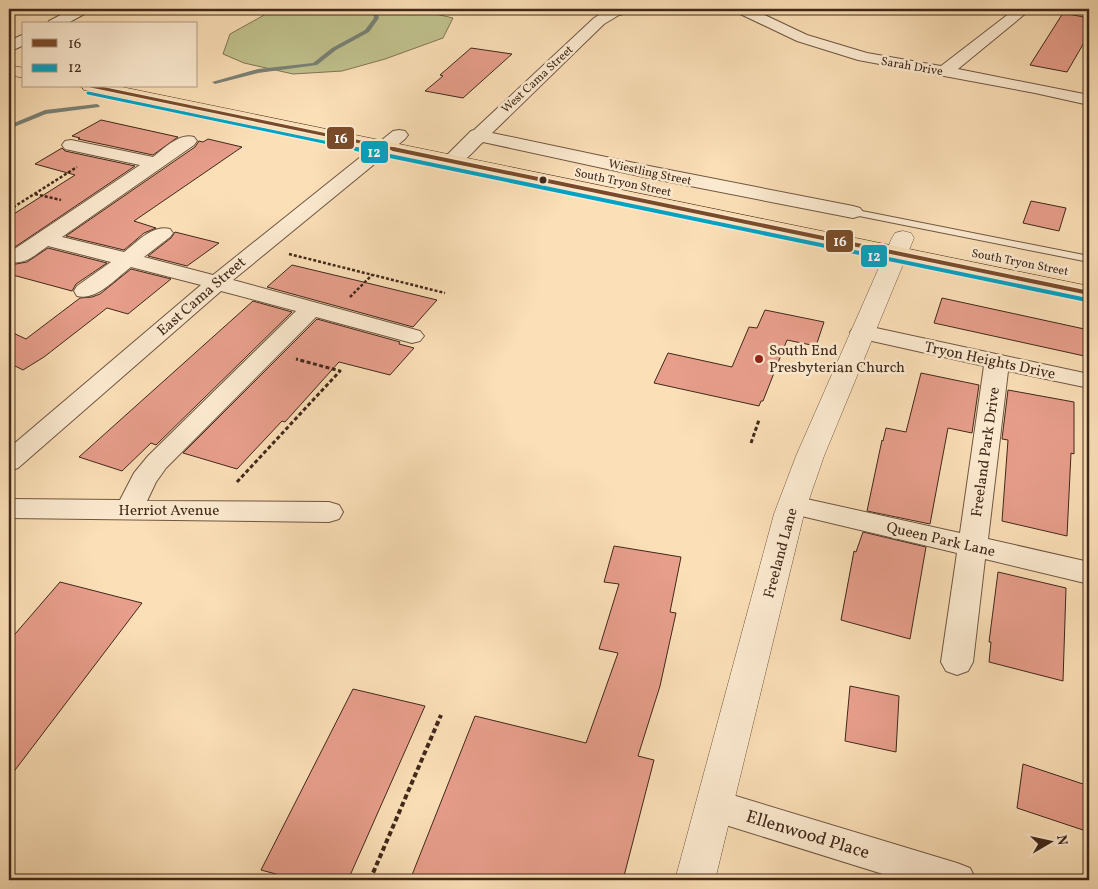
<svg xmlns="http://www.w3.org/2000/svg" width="1098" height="889" font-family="Vollkorn,serif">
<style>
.green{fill:#c0c18d;stroke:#807454}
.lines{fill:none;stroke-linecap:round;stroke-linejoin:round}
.stream{fill:#798176;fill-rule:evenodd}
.building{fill:#e79e8b;stroke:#40281a}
.service-casing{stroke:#6f5641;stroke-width:2}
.minor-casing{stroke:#6f5641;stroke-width:2}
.tertiary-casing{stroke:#6f5641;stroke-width:1}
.primary-casing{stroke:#40281a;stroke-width:1}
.path-far2{stroke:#40281a;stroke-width:2.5;stroke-dasharray:3 2;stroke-linecap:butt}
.path-far1{stroke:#40281a;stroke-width:3;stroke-dasharray:4 2.5;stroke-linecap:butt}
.path{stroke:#40281a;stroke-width:4;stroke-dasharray:5 3;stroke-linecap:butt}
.service{fill:#fcead0;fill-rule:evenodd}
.minor{fill:#fcead0;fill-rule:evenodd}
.tertiary{fill:#fcead0;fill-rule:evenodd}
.primary{fill:#fbdfb7;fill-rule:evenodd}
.bus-1-far1-casing{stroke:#fcead0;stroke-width:5.5}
.bus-1-casing{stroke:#fcead0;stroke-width:7}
.bus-2-far1-casing{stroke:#fcead0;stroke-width:5.5}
.bus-2-casing{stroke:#fcead0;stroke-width:7}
.bus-1-far1{stroke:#7a4b2a;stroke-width:3}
.bus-1{stroke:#7a4b2a;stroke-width:4}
.bus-2-far1{stroke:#03a3c5;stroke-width:3}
.bus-2{stroke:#03a3c5;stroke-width:4}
.bus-dot{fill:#40281a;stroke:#fcead0;stroke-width:2}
.poi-dot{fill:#8f2418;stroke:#fcead0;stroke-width:2}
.labels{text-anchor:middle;stroke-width:5;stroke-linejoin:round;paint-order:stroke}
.far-street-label{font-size:12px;fill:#40281a;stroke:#fcead0}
.street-label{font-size:15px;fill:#40281a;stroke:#fcead0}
.poi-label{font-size:15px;fill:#40281a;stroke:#fcead0;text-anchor:start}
.near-street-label{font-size:18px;fill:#40281a;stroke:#fcead0}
.line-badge{stroke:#fcead0;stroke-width:2}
.badge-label{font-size:14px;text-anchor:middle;font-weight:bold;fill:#fff}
</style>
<rect width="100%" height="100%" fill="#fbdfb7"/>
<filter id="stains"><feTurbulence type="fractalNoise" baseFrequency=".004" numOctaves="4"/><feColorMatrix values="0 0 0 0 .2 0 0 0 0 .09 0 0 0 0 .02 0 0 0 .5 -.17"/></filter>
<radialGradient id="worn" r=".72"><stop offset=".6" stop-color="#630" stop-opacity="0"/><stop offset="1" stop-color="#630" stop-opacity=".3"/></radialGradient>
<!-- green -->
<path class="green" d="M275,9H424L423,11L453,18L443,38L385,59L342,71L293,74L244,63L223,54L230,34Z"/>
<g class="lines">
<!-- stream -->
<path class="stream" d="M372,9H376L379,18L369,32L336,50L317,65L258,73L215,84L212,82L258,69L313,63L332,48L365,30L374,18Z
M97,104L100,106L99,107L46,114L9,129V125L45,110Z"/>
</g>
<!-- building -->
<path class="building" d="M1063,13L1089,18V34L1067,72L1030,65Z
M471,48L512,54L463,98L425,91L443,76L440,75Z
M101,120L178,137L153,155L78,139L80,138L72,136Z
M208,139L242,147L134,221L156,228L144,233L124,250L66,236L195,147L199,141L203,142Z
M62,148L65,151L135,166L9,251V217L75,175L35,164Z
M1031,201L1066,208L1059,231L1023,223Z
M175,232L219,243L187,266L148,256L171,238Z
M48,248L107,263L76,284L72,291L9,274V263L16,264L27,262Z
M292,265L355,280L437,300L413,327L267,287Z
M131,269L171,279L128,314L107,308L44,357L23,370L9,363V331L26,339L80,298L92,297L100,294Z
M942,298L1089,330V357L934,323Z
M253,301L292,312L156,445L151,443L122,471L79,457Z
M765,310L824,322L816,346L787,340L763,401H761L759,406L654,383L668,353L732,367L749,327L757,328Z
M317,319L400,342L399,344L414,348L390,375L339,362L285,422L282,421L237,469L183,453Z
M921,373L979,385L972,433L948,428L930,524L867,511L882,440L883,441L886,428L906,432Z
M1008,390L1074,402V454L1071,453L1067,536L1002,521L1008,440L1002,439Z
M863,532L926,547L910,639L841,620L854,551L856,552Z
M614,546L681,557L670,612L676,613L660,686L638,756L654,760L623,880H410L475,716L586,743L618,653L599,649L619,584L604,582Z
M998,572L1066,588L1063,681L989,662L991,642H989Z
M60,582L142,603L9,778V641Z
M850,686L899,696L896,752L845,741Z
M353,689L425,706L348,880H298L261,870Z
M1023,764L1089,786V832L1017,808Z"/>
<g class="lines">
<!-- service casing -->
<g class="service-casing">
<path id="service" d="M862,211L1089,256V262L859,216L857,214Z"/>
</g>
<!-- minor casing -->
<g class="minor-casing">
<path id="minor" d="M72,9H90L88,12L66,24H47L49,21Z
M609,9H635L633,12L619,15L604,24L492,133L644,165L853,206L860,208L863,212L860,216L853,218L644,177L483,142C472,152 461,169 445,165L443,161L445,157L471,131L474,130L594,18Z
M734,9H752L807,35L867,53L941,66L1015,9H1031L958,69L1089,95V105L1035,93L858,60L797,41L736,12Z
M24,34V45L9,52V41Z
M399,130L405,131L408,135L405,139L233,280L420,331L424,336L420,341L412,343L316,317L166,468L156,482L147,501L329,502L339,505L343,512L339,519L329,522L9,518V499L120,500L134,473L148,456L296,311L221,291L18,468L9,471V448L201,285L131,267C116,278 97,301 77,296L74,291L77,286L111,262L48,246C36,254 26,265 10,262L9,255L10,252L140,165L65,149L62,145L65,141L71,140L153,157C165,148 179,133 194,137L197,141L194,145L62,237L124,252C137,242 153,224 170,229L173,233L170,237L144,257L213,275L393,131Z
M862,325L1089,374V388L1008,371L988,539L1089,562V584L985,559L973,662L968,671L957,675L946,671L941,662L957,553L793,514L783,512L779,505L783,498L793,496L960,533L984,366L854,337L850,332L854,327Z
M716,790L957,863L970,868L976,880H902L716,822L703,817L698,806L703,795Z"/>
</g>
<!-- tertiary casing -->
<g class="tertiary-casing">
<path id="tertiary" d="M903,231L911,233L914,238L824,456L804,514L715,880H675L774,514L796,456L892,238L895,233Z"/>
</g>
<!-- primary casing -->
<g class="primary-casing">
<path id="primary" d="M9,65L24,68V78L9,75Z
M81,86H117L1089,286V300L90,91L84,90Z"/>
</g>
<!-- path-far2 -->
<path class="path-far2" d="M35,194L61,200
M9,210L77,167
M289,254L445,293
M350,297L372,275"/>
<!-- path-far1 -->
<path class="path-far1" d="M751,443L759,420
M237,482L340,371L296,359"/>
<!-- path -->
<path class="path" d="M370,880L441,715"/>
<!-- service -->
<use href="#service" class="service"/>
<!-- minor -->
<use href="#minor" class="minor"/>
<!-- tertiary -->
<use href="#tertiary" class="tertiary"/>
<!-- primary -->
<use href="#primary" class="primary"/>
<!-- bus-1-far1 casing -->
<g class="bus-1-far1-casing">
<path id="bus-1-far1" d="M91,86L399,150"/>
</g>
<!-- bus-1 casing -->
<g class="bus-1-casing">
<path id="bus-1" d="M393,149L1089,293"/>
</g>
<!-- bus-2-far1 casing -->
<g class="bus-2-far1-casing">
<path id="bus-2-far1" d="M88,93L362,150"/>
</g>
<!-- bus-2 casing -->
<g class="bus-2-casing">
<path id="bus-2" d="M356,149L1087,300"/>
</g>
<!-- bus-1-far1 -->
<use href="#bus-1-far1" class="bus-1-far1"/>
<!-- bus-1 -->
<use href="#bus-1" class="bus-1"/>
<!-- bus-2-far1 -->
<use href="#bus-2-far1" class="bus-2-far1"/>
<!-- bus-2 -->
<use href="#bus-2" class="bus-2"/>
</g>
<!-- markers -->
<circle class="bus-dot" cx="543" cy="180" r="4.5"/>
<circle class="poi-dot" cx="759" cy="359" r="5"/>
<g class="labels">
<!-- far-street labels -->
<g class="far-street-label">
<text transform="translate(912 66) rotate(10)" y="4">Sarah Drive</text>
<text transform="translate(537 79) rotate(-43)" y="4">West Cama Street</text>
<text transform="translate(650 172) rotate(12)" y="4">Wiestling Street</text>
<text transform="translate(623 182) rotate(12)" y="4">South Tryon Street</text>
<text transform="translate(1020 262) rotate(11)" y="4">South Tryon Street</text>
</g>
<!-- street labels -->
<g class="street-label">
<text transform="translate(201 296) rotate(-41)" y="5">East Cama Street</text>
<text transform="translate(990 360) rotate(12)" y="5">Tryon Heights Drive</text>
<text transform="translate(985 452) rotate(-82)" y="5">Freeland Park Drive</text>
<text x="169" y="515">Herriot Avenue</text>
<text transform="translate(941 539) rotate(13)" y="5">Queen Park Lane</text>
<text transform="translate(780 553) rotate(-75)" y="5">Freeland Lane</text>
</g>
<!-- poi labels -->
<g class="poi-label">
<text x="769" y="355">South End<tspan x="769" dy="17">Presbyterian Church</tspan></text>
</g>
<!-- near-street labels -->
<g class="near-street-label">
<text transform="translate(808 834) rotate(17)" y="6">Ellenwood Place</text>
</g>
</g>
<g class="line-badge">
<rect x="326" y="126" width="29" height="24" rx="5" fill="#7a4b2a"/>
<rect x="360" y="140" width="29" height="24" rx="5" fill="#03a3c5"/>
<rect x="825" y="229" width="29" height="24" rx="5" fill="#7a4b2a"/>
<rect x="860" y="244" width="28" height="24" rx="5" fill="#03a3c5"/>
</g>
<g class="badge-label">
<text x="341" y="143">16</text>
<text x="374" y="157">12</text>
<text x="840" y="246">16</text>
<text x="874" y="261">12</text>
</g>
<!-- margin -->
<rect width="1098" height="889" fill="none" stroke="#fbdfb7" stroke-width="30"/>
<rect x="10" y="10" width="1078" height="869" fill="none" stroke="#40281a" stroke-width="2.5"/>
<rect x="15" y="15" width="1068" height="859" fill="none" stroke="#40281a"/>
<!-- legend -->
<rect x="22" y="22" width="175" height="65" fill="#fcead0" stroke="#b19c87"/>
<rect x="32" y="39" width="25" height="8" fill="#7a4b2a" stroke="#b19c87"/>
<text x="68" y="48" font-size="15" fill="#40281a">16</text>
<rect x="32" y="64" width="25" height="8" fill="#03a3c5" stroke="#b19c87"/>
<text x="68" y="72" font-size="15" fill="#40281a">12</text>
<!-- north arrow -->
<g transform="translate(1050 842) rotate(81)" stroke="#fcead0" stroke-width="4" paint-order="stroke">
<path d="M0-4L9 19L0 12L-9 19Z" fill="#40281a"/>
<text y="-8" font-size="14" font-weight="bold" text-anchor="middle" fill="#40281a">N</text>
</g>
<rect width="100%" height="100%" filter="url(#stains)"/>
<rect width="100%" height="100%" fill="url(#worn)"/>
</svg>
